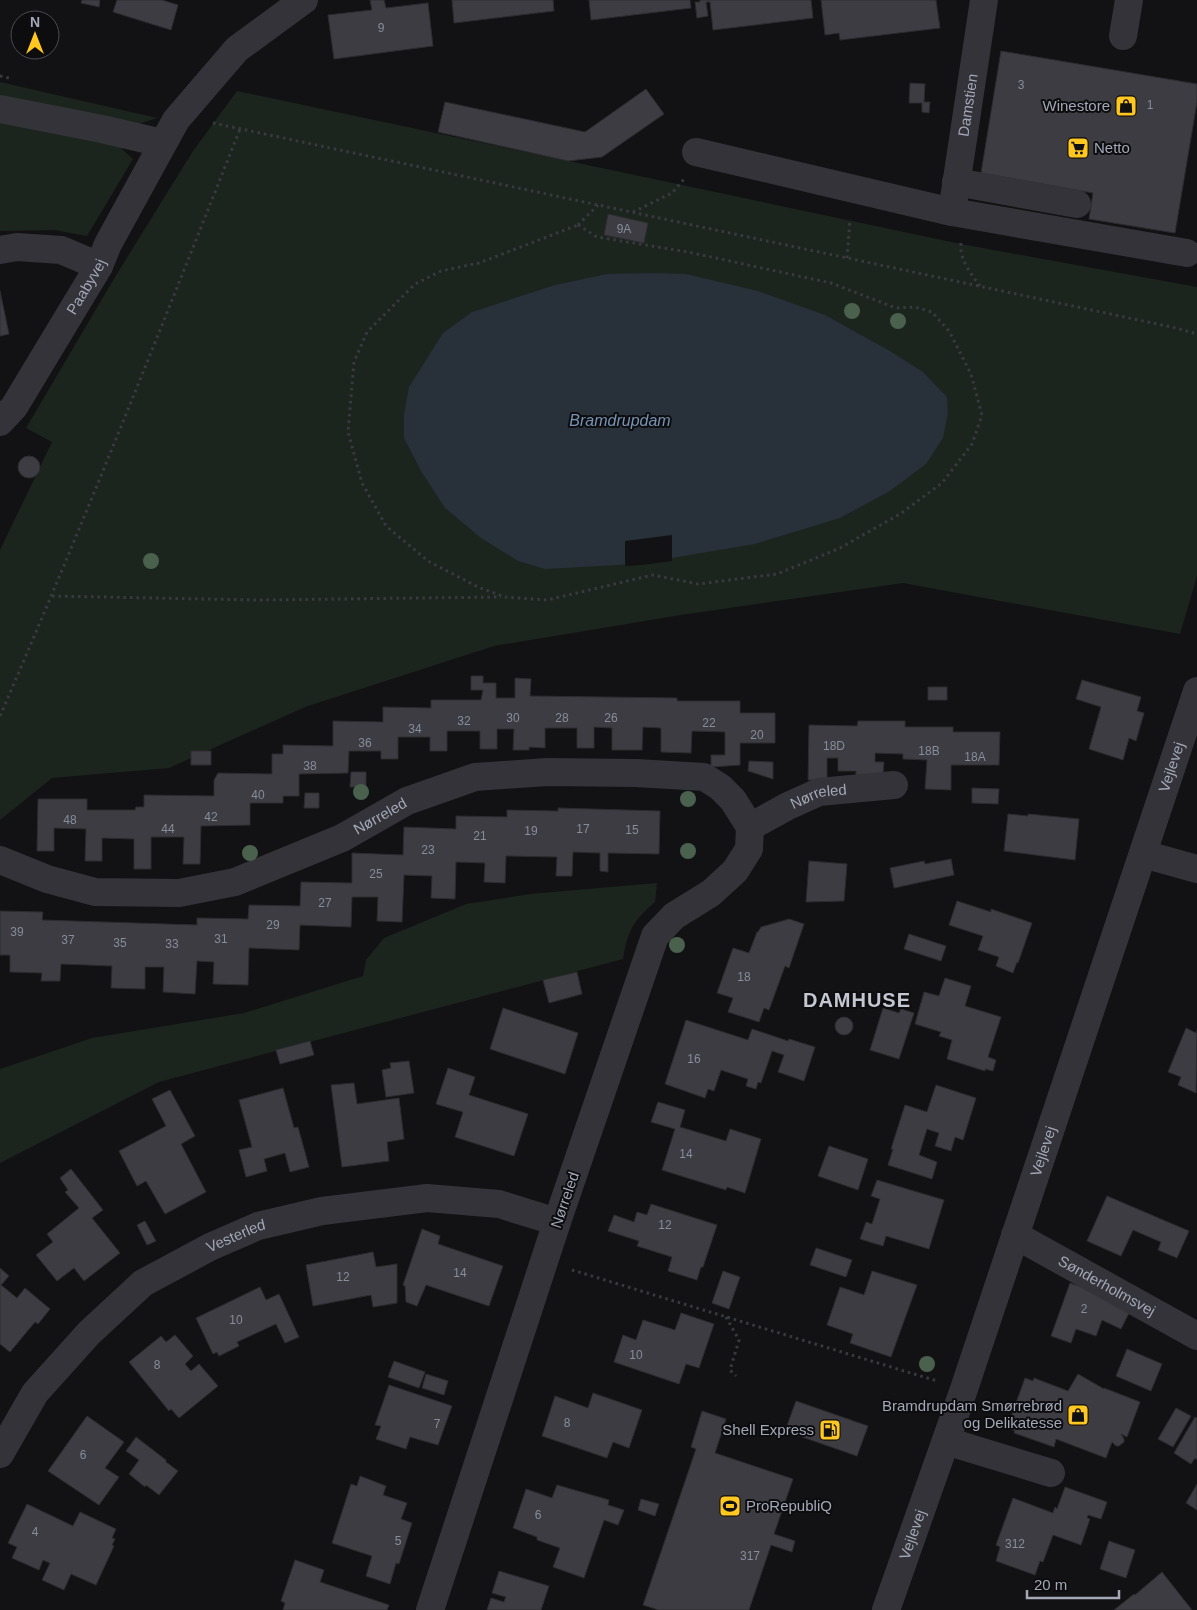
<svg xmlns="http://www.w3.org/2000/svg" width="1197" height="1610" font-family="Helvetica,sans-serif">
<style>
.green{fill:#1c241e}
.water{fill:#283039}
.pier{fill:#121214}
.building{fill:#3c3c42;stroke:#2c2c30}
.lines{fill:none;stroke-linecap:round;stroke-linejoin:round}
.path{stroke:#393a40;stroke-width:3;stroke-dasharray:2.5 4;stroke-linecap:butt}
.minor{stroke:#333339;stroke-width:28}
.tree{fill:#4a614e}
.labels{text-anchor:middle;stroke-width:4;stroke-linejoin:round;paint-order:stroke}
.number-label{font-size:12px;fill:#898c99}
.street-label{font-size:15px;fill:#a3a7b6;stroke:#0d0d0f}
.poi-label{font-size:15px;fill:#a3a7b6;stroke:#0d0d0f;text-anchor:end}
.water-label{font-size:16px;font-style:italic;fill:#7692b4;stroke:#0d0d0f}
.district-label{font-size:20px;font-weight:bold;letter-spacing:1px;fill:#c4c6d1;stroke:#0d0d0f}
</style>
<rect width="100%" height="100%" fill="#121214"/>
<!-- green -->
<path class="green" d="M0,82L157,118L129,127L0,101Z
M237,91L961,244L1197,287V576L1180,634L903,583L681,615L494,646L305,707L169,768L52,778L0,820V550L52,442L26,428L115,277L193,151Z
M0,121L114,142L133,159L87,236L54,230L0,231Z
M657,883L655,902C633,921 628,930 623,959L159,1082L0,1163V1069L92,1038L244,1013L363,976L366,960L384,938L466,904L530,894Z"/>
<!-- water -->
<path class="water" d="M654,273L686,274L758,291L825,315L890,351L923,372L947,397L948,413L943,438L926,464L890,491L840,518L755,544L636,564L545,569L518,561L481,538L445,508L421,471L404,438V414L409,387L443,333L472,312L555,285L607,274Z"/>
<!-- pier -->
<path class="pier" d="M672,535V561L642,565L625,566V541Z"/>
<!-- building -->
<path class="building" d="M82,0H100L99,7L81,3Z
M117,0H162L178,5L171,30L113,12Z
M370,0H384L386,8L428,3L433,46L334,59L328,15L372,10Z
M452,0H553L554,11L454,23Z
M589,0H690L691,8L591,20Z
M700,0H811L813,18L713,30L710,2H706L708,16L697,18L695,2H700Z
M821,0H936L940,28L840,40L839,33L825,35Z
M1001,51L1197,84V102L1175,233L1089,219L1093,193L981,173Z
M910,83L925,84L924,102H930L929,113L922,112V103H909Z
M646,89L664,114L602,157L568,161L438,132L445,102L585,132Z
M608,214L648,223L644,243L604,235Z
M0,291L9,334L0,336Z
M18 467a11 11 0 1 1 22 0a11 11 0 1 1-22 0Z
M471,676H483V683H496V698H515V678L531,679L530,696L677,698V701H740V713H775V743H740V765L711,767V755H725V732L692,731L691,753L661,752V728L643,727L642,750H612V728L594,727V748H577V728H545V748L529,747V750H513L514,729H497V749H480V731H447V751H430V737H398V759H381V751H349L348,773L299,774V796H283V803H250V825L201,826L200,864H183L184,837H151V869H134V839L102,838V861H85L86,829L54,828V851H37L38,799H87V810H135L136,807H144V795L214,796V780L218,773L272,774V754H283V745L333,746V721L383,722V707L431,708V700H481L483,690H471Z
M1082,680L1141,697L1137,711L1144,713L1136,741L1129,738L1123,760L1089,749L1101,707L1076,699Z
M928,687H947V700H928Z
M858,721H905V727H953V732H1000L999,765H951V790L925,789L927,760L903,759V754L875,753V762H884L883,774L856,776V771H838V758H827V780H808L809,725L857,726Z
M191,751H211V765H191Z
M749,761L773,762V779L748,771Z
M351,772H366V787H350Z
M972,788L999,789L998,804L972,803Z
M305,793H319V808H304Z
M558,808L660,811L659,854L608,853V872L600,871V853L573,852L572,876H556L557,857L506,856L505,883L484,882L485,863L456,862L455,899L431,898L432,876L404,875L402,922L377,921L378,897H352L351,927L300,925L299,950L249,948L248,985L213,984L214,962L197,961L195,994L163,992L164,967H145V989L111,988L112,966L61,964L60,981H41L42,973L10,972V955H0V911L43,912L42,920L197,925V918L248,919L249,905L300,906L301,882L352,883V853L403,855L404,827L456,829V816L507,817V810L558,811Z
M1008,814L1028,816V814L1079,819L1075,860L1004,851Z
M951,859L954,875L894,888L890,868L924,861L925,864Z
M809,861L847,864L844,901L806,902Z
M957,901L991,912V909L1032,923L1018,963L1017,962L1013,973L996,966L999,957L978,950L983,936L949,925Z
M789,919L804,924L789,968L785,966L769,1010L764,1008L759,1022L728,1012L733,998L717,993L733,948L749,953L757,932H758L761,927Z
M909,934L946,946L941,961L904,949Z
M577,972L582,994L549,1003L543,980Z
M945,978L971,986L965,1006L1001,1017L988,1057L996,1060L993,1071L985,1069V1071L947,1059L952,1040L939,1036L941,1032L915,1024L924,992L939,996Z
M503,1008L578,1033L565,1074L490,1049Z
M883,1008L899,1013L901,1009L914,1013L899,1059L870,1050Z
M835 1026a9 9 0 1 1 18 0a9 9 0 1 1-18 0Z
M686,1020L748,1040L752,1029L788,1041L789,1039L815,1047L804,1081L778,1072L784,1055L772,1051L761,1083L758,1082L756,1089L746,1086L748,1079L721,1070L714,1091L708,1089L705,1098L665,1084Z
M1186,1028L1196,1033L1197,1030L1196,1093L1178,1085L1181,1077L1168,1072Z
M310,1041L314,1055L280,1064L276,1050Z
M409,1061L414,1093L386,1097L382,1070L391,1068L390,1063Z
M448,1068L475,1077L469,1095L528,1114L514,1156L455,1137L463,1112L436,1104Z
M354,1083L357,1104L399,1098L404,1139L387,1142L389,1161L342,1167L331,1085Z
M936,1085L976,1098L963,1140L955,1137L951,1151L935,1146L939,1133L927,1129L919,1155L937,1162L932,1179L888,1165L893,1149H891L905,1105L927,1112Z
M283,1088L294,1128L298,1127L309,1167L290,1172L285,1153L264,1159L267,1171L246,1177L239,1150L252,1147L239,1100Z
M170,1090L195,1136L181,1144L206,1192L165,1214L146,1181L137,1186L119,1151L166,1126L152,1099Z
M658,1102L685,1110L680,1127L726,1141L730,1129L761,1139L745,1193L727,1187L726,1190L662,1170L675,1129L651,1122Z
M829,1146L868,1159L858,1190L818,1176Z
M71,1169L103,1210L92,1218L120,1253L84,1281L74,1268L57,1281L36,1255L53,1242L47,1234L79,1208L65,1192L68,1190L60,1178Z
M877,1180L944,1200L929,1249L886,1236L883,1246L860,1239L866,1222L872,1224L880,1199L871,1196Z
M1107,1196L1189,1231L1177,1258L1158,1250L1161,1242L1133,1230L1121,1256L1087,1241Z
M651,1204L717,1225L703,1267H701L697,1280L668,1271L672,1257L637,1246L639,1241L608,1231L614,1215L634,1222L637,1212L647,1215Z
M145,1221L156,1241L147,1245L137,1225Z
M422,1229L440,1236L438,1244L503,1266L489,1306L426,1285L417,1306L406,1302L405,1286L403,1285Z
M816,1248L852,1260L846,1277L810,1265Z
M373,1252L376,1267L397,1264V1303L373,1307L371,1295L313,1306L306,1265Z
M0,1268L9,1276L1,1285L17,1298L25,1288L50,1309L38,1324L35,1322L10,1352L0,1344Z
M723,1271L740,1277L729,1309L712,1303Z
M872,1271L917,1285L891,1357L850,1343L853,1334L827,1325L840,1287L864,1295Z
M1070,1283L1110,1297L1130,1311L1121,1329L1102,1320L1096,1336L1076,1329L1071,1343L1051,1336Z
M260,1287L266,1300L279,1294L299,1337L285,1343L276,1324L237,1342L239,1346L219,1356L217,1352L213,1354L196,1318Z
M681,1313L714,1324L699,1368L686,1364L679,1384L614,1362L623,1335L636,1340L643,1320L675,1330Z
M175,1335L193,1356L185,1364L191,1371L199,1364L218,1386L179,1418L171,1409L169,1411L129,1362L161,1336L166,1342Z
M1127,1349L1162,1364L1151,1391L1116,1376Z
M394,1361L425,1372L419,1388L388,1377Z
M426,1374L448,1381L444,1395L422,1388Z
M1078,1374L1104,1389V1388L1140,1402L1127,1437L1121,1434L1124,1439V1442L1119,1446H1116L1112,1442L1106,1458L1056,1439L1054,1447L1014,1433L1015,1431L1007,1428L1025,1378L1033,1381L1034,1378L1068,1391Z
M389,1385L452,1406L438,1445L410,1437L406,1449L376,1439L381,1426L375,1425Z
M593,1393L642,1410L629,1448L613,1442L607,1458L542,1436L555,1396L588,1408Z
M796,1401L868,1426L857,1456L785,1431Z
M1176,1408L1191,1416L1173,1447L1158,1439Z
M702,1411L726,1419L715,1453L793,1479L774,1534L795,1541L792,1552L771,1545L749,1610H659L643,1605L696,1449L691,1447Z
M87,1416L124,1442L105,1468L119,1477L99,1505L48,1471Z
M1195,1417L1197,1418V1460L1195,1458L1191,1464L1174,1453Z
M136,1437L166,1460V1462L178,1471L159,1495L146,1485L145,1487L129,1474L139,1460L126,1451Z
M360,1476L386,1486L383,1495L407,1503L401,1519L412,1523L399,1564L396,1563L390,1584L366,1576L372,1556L332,1543L351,1484L357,1486Z
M1197,1484V1510L1186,1503Z
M557,1485L609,1500L608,1505L624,1510L618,1525L604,1520L584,1578L553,1567L560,1548L537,1540V1537L513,1528L526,1489L552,1498Z
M1065,1487L1107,1502L1101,1519L1088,1515L1087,1518L1090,1519L1081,1545L1053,1535L1043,1562L1040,1561L1035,1575L996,1561L1000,1547L996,1545L1013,1498L1053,1513L1055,1507L1057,1509Z
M641,1499L659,1504L655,1516L638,1510Z
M27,1504L73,1526L80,1512L116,1529L112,1538L115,1539L112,1545L114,1546L96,1585L71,1574L64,1590L42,1580L50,1563L43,1560L39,1570L12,1558L17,1547L8,1543Z
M1109,1541L1135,1550L1126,1578L1100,1569Z
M295,1560L324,1570L320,1582L389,1605L387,1610H283L285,1603L281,1601Z
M499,1571L549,1586L541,1610H487L491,1598L504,1602L505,1599L506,1597L492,1593Z
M1162,1572L1192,1610H1114L1134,1594L1135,1595Z"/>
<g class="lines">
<!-- path -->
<path class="path" d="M0,76L9,78
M213,123L1176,328L1197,334
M633,212L672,193L685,178
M578,225L597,237L688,252L831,283L896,308L915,307L932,312L949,331L971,374L982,415L972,444L942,483L900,514L840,548L777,574L698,584L653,575L547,600L505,597L478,587L428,561L386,526L362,483L348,432L354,362L367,332L415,284L441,271L479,263Z
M578,225L598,205
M961,243C959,259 971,274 980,286
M847,258L850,219
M52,596L257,600L501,597
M0,716C84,522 162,326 240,129
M572,1270L937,1381
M726,1317L739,1340L730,1370L736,1376"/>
<!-- minor -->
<g class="minor">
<path d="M1123,36L1129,0"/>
<path d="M0,109L102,129L162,143"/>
<path d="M696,152L952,212L1187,253"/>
<path d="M956,182L1077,204"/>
<path id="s1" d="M952,212L984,0"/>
<path d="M0,250L17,247L61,250L99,266"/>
<path id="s2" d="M0,422L14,407L99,266L108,244L176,120L237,49L304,0"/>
<path id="s3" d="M750,827L788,806L819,792L894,785"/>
<path d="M1143,854L1197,869"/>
<path id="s4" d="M0,860L47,879L95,892L179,893L235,882L342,838L407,801L475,777L547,772L636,773L704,777L720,787L733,800L750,827L749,849L735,871L711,893L674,916L655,936L557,1222L430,1610"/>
<path id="s5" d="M1015,1235L1197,1336"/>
<path d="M946,1441L1051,1473"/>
<path id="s6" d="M0,1454L35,1393L89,1333L143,1283L210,1247L258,1226L322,1211L427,1198L499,1204L557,1222"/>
<path id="s7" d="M886,1610L964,1389L1197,691"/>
</g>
</g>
<!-- trees -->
<g class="tree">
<circle cx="852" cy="311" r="8"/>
<circle cx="898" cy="321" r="8"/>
<circle cx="151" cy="561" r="8"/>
<circle cx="361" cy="792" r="8"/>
<circle cx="688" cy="799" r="8"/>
<circle cx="688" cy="851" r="8"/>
<circle cx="250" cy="853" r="8"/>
<circle cx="677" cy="945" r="8"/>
<circle cx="927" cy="1364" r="8"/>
</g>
<!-- icons -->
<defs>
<g id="shop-square" transform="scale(1.125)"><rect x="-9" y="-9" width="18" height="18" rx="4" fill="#ffc71f" stroke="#0d0d0f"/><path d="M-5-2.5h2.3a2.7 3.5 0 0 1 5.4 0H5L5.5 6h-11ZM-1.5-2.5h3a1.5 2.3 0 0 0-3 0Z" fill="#111"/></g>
<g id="supermarket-square" transform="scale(1.125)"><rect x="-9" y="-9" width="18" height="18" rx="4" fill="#ffc71f" stroke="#0d0d0f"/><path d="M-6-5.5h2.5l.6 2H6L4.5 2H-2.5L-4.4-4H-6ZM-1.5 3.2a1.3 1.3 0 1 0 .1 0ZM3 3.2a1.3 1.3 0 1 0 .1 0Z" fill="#111"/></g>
<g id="fuel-square" transform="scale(1.125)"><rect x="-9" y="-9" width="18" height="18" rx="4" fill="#ffc71f" stroke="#0d0d0f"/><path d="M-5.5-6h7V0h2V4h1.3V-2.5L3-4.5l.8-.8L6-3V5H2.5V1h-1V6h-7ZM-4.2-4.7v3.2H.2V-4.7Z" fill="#111"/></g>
<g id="stadium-square" transform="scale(1.125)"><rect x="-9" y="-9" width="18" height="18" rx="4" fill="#ffc71f" stroke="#0d0d0f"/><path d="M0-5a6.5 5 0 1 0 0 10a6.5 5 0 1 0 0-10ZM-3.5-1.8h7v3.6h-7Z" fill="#111"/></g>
</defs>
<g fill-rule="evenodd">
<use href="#shop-square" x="1126" y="106"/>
<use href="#supermarket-square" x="1078" y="148"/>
<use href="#shop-square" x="1078" y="1415"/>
<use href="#fuel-square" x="830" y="1430"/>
<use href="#stadium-square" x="730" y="1506"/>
</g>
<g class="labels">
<!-- number labels -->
<g class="number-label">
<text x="381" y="32">9</text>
<text x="1021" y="89">3</text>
<text x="1150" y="109">1</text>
<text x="624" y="233">9A</text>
<text x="513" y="722">30</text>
<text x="562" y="722">28</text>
<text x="611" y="722">26</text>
<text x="464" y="725">32</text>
<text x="709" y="727">22</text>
<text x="415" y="733">34</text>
<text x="757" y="739">20</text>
<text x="365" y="747">36</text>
<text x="834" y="750">18D</text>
<text x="929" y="755">18B</text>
<text x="975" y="761">18A</text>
<text x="310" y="770">38</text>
<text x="258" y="799">40</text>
<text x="211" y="821">42</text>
<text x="70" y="824">48</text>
<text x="168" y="833">44</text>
<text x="583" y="833">17</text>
<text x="632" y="834">15</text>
<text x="531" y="835">19</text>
<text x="480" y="840">21</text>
<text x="428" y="854">23</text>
<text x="376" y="878">25</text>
<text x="325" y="907">27</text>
<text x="273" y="929">29</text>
<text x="17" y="936">39</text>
<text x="221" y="943">31</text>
<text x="68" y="944">37</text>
<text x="120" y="947">35</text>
<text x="172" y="948">33</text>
<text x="744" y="981">18</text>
<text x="694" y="1063">16</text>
<text x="686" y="1158">14</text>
<text x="665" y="1229">12</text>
<text x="460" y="1277">14</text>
<text x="343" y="1281">12</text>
<text x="1084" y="1313">2</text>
<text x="236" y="1324">10</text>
<text x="636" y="1359">10</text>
<text x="157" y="1369">8</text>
<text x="567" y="1427">8</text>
<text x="437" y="1428">7</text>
<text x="83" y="1459">6</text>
<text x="538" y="1519">6</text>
<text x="35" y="1536">4</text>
<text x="398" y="1545">5</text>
<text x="1015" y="1548">312</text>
<text x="750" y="1560">317</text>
</g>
<!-- street labels -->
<g class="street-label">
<text dy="5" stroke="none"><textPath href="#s1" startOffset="108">Damstien</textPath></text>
<text dy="5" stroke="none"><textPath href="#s2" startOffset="161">Paabyvej</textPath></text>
<text dy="5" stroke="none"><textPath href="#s7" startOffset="890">Vejlevej</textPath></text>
<text dy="5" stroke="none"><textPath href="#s3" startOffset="76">Nørreled</textPath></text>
<text dy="5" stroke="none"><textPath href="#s4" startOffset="401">Nørreled</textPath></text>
<text dy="5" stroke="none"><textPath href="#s7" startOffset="485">Vejlevej</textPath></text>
<text transform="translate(565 1200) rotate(-71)" y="5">Nørreled</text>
<text dy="5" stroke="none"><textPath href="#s6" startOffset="329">Vesterled</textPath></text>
<text dy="5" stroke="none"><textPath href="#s5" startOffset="105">Sønderholmsvej</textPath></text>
<text dy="5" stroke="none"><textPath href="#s7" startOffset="80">Vejlevej</textPath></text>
</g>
<!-- poi labels -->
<g class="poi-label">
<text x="1110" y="111">Winestore</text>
<text x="1094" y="153" text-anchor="start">Netto</text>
<text x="1062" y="1411">Bramdrupdam Smørrebrød<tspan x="1062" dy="17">og Delikatesse</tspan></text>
<text x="814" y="1435">Shell Express</text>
<text x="746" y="1511" text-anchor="start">ProRepubliQ</text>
</g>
<!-- water labels -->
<g class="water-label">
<text x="620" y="426">Bramdrupdam</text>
</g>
<!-- district labels -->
<g class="district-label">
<text x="857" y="1007">DAMHUSE</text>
</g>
</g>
<!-- north arrow -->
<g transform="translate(35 35)"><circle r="24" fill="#0d0d0f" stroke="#494b52"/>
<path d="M0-4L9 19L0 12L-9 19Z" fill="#ffc71f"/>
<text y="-8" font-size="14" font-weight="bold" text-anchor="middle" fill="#a3a7b6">N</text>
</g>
<!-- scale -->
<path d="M1027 1590v8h92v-8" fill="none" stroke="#a3a7b6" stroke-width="2.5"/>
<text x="1034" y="1590" font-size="15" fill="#a3a7b6" stroke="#0d0d0f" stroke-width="4" paint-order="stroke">20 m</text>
</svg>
